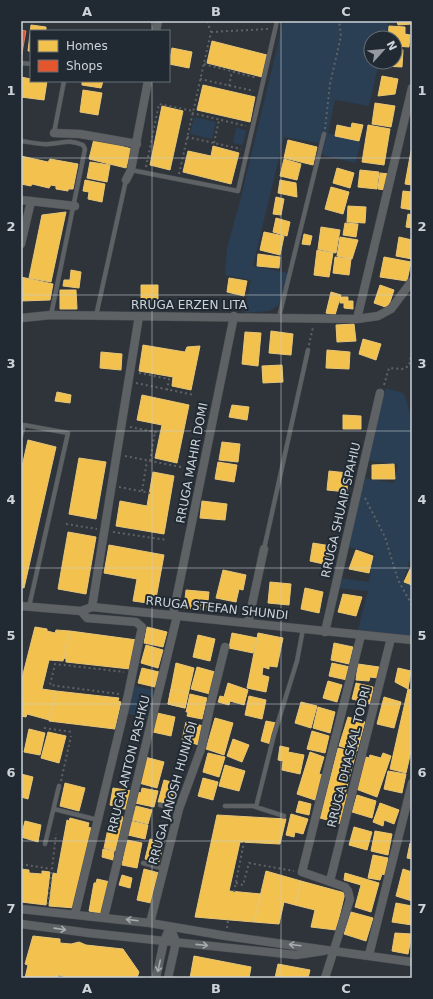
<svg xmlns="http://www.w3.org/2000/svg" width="433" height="999" font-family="'DejaVu Sans',sans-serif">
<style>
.green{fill:#2a3e54}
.homes{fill:#f2c14e;stroke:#e7c678}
.shops{fill:#e4572e;stroke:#dd7c61}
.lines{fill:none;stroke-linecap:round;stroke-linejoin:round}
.lane-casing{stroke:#4c5055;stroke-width:5}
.street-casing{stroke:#4c5055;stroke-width:9}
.path{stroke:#5f6366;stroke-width:2;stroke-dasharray:2 3;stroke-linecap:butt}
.lane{stroke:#5f6265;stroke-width:4}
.street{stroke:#5f6265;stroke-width:8}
.oneway{stroke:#a6abb0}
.grid{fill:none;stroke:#cdd3d9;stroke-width:1;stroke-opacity:0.55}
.labels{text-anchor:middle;stroke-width:4;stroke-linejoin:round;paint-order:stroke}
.street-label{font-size:12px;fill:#cdd3d9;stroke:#212a33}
.neatline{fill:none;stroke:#cdd3d9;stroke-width:1.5}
.grid-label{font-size:13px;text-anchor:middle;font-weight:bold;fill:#cdd3d9}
</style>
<rect width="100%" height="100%" fill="#2f343a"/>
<!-- green -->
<path class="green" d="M304,21H389L385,38H371V62H379L369,106L335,100L328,133L361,142L355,163L322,155L324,144L284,137L253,266L288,273L279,305L269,311L244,313L251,280L225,275L227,248L241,197L283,23Z
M194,117L216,122L212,139L190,134Z
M236,128L246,130L243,145L233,143Z
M386,388L403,393C409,400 406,409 412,416V559H410L404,579L412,582V635L410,636L357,633L368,591L337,588L339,578L369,582L374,553L347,547L363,478L394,483L398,465L367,460Z
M134,686L154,690L147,718L128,714Z"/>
<!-- homes -->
<path class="homes" d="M397,21H412V24L398,25Z
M31,25L46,27V31H31V51H28Z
M389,26L405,27V34L410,35L409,47L395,46V38H388Z
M212,41L267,55L262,77L207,63Z
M172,48L192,52L189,68L169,64Z
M395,49L403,50L402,67L384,66V62H395Z
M382,76L398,79L395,94L378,96Z
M21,77L31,79V81H47L44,100L21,97Z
M82,81H103L101,88L82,85Z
M203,85L255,97L250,122L197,110Z
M83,90L102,93L98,115L80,112Z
M375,103L395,106L391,127L372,124Z
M162,106L183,111L170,170L150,165Z
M352,123L363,125L359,141L335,136L337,125L351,128Z
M368,125L390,129L384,165L362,162Z
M94,139L132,149L126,168L89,159Z
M288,140L317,147L313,165L284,158Z
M213,146L239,153L231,184L183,172L188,151L211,156Z
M411,151H412V185L405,184Z
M21,156L48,162L50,159L78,164L73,189H68V191L56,189V186L51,185L49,188L32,184L31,186L21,184Z
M284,159L301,164L297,180L280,176Z
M90,162L110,165L107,182L87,178Z
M337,168L354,173L350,188L333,183Z
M360,170L379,172L377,189L358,187Z
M380,173L389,174L386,190L378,189Z
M85,180L105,184L102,202L88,199L89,192L83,191Z
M280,180L296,183L297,197L278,193Z
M331,187L349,192L343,214L325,209Z
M403,191L412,192V210L401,208Z
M276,197L284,199L281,215L273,214Z
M348,206L366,207L365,223L347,222Z
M66,212L51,282L29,278L42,215Z
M408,214L412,215V228L406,227Z
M276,218L290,222L287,236L273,232Z
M345,223L358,224L356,237L343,235Z
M321,227L340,230L336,253L318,249Z
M264,232L284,236L280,255L260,250Z
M304,234L312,236L310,245L302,244Z
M340,237L358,240L352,259L337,256Z
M399,237L412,240V259L396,256Z
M317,250L333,253L329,277L314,275Z
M258,254L280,257L279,268L257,266Z
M335,257L351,259L349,275L333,273Z
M384,257L411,262L407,281L380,277Z
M71,270L81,272L79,288L63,286L64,280H70Z
M21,277L53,284L50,300L21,301Z
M229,278L247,281L244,296L227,292Z
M141,285H158V301H141Z
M380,285L394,290L388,308L374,303Z
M60,290H76L77,309H60Z
M331,292L341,295L335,315L326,313Z
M340,297H348V301H353V309L344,308V303H340Z
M354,324L356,341L337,342L336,325Z
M271,331L293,334L291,355L269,353Z
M245,332L261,333L258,366L242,364Z
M363,339L381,344L376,360L359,354Z
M143,345L185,352L187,347L200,346L191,390L172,386L173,377L139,371Z
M327,350L350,352L349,369L326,368Z
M101,352L122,354L121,370L100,368Z
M282,365L283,382L263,383L262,366Z
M57,392L71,395L70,403L55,401Z
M142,395L189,405L177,463L155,458L162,425L137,420Z
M232,405L249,407L247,420L229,417Z
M343,415L361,416V429H343Z
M28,440L56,447L24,588L21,587V471Z
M222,442L240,444L238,462L219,460Z
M79,458L106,462L96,519L69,514Z
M218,462L237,465L234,482L215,479Z
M394,464L395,479H372V465Z
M329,471L348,473L347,492L327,490Z
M153,472L174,476L164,534L116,526L120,501L147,506Z
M202,501L227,504L225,520L200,518Z
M68,532L96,537L86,594L58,589Z
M313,543L331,546L328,565L310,561Z
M109,545L164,555L155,604L133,601L137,579L104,573Z
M356,550L373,556L369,573L349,569Z
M410,569L412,570V585L404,582Z
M223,570L246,575L243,590L239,589L236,602L216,598Z
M270,582L291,584L289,605L268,603Z
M305,588L323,592L319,613L301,609Z
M186,590L209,592L207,610L184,608Z
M343,594L362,597L356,616L338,612Z
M35,627L47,629V631L55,633L56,630L70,631L63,661L49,660L42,689L56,691L49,720L27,714L26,717L21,716V682Z
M147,627L167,632L163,647L144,643Z
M70,631L137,640L132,655L130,669L66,662V659L64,658Z
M232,633L257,638L253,653L229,648Z
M258,633L283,638L277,667L269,666V669L263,667L262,675L269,677L266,692L247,688Z
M198,635L215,639L210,661L193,657Z
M334,643L353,647L349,664L331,660Z
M146,645L163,650L158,668L141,663Z
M176,663L194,668L185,708L168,704Z
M332,663L350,667L347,680L329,676Z
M358,664L379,667L378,678L370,677L369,681L356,680Z
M197,667L215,672L210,694L191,689Z
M142,668L159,672L155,687L138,683Z
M398,668L411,671L408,689L395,682Z
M328,681L342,685L337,702L323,698Z
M228,683L248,690L244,705L230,701L229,705L218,702L220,696L224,697Z
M356,683L373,687L371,704L352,699Z
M171,689L188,693L185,708L168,704Z
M408,689L412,690V747L406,773L390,769Z
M56,691L119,698L118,701L121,702L115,729L49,721Z
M190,694L207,698L202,719L187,716L188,712H186Z
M249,696L266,700L262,719L245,715Z
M384,697L401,702L394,728L377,724Z
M301,702L317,706L311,728L295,723Z
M318,707L335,712L330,733L313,728Z
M157,713L175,717L171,736L153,732Z
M348,717L365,722L357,751L339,746Z
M215,718L233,723L224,755L206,749Z
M266,721L276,723L271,744L261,741Z
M186,722L204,726L199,745L182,740Z
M29,729L45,733L40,755L24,752Z
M312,731L329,736L325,753L307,749Z
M48,732L66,736L59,763L41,758Z
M233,739L249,745L242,762L227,756Z
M280,746L289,748L288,752L304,755L300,774L282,770L283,761L278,760Z
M338,748L356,753L345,794L349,795L342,824L320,818Z
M310,752L324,757L319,774L323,775L315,800L297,794Z
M208,753L225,757L219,777L203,772Z
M383,753L391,756L377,797L356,789L366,757L369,758L370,755L381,758Z
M145,757L164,762L157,788L139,783Z
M225,765L245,771L239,791L219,786Z
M388,771L406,774L402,793L384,789Z
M21,774L33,777L28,799L21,797Z
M203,778L218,782L213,800L198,796Z
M164,780L179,784L174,804L158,802Z
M65,783L85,788L79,811L60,806Z
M113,788L132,791L128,810L110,805Z
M142,788L158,791L154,807L135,803L137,792L141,793Z
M357,795L376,801L372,818L352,812Z
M299,801L311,804L309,815L296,812Z
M380,803L399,810L394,824L384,820L383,826L373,822Z
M136,806L152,810L148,824L132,820Z
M111,814L123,817L119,845H117L116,851L104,848Z
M291,814L308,819L303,834L295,832L294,837L286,835Z
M217,815L286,819L280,844L240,842L229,891L261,894L254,922L195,917Z
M70,818L89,823L88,827L94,829L75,908L49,906L53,873L57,874L67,820L69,821Z
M25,821L41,825L38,842L21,837Z
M131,821L148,825L145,839L128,835Z
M354,827L372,832L367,850L349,845Z
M375,831L392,834L388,855L371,851Z
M150,839L164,842L159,862L145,859Z
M127,840L142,843L137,868L122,865Z
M410,843H412V859L407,858Z
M103,849L114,851L113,860L102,857Z
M373,855L388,858L385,875L382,874L380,880L368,878Z
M21,869L29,870V873L42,874V871L50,872L46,905L21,902Z
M144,869L159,873L151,903L137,900Z
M403,869L412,872V901L396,896Z
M266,871L301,881L295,905L284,902L279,924L254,922Z
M345,873L379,883L371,912L355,907L361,885L344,880Z
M122,875L132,878L130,888L119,885Z
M97,879L110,882L101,914L89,911L94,883H96Z
M301,881L345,893L336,930L311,927L315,910L295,905Z
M396,903L412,906V925L392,922Z
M351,912L373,918L366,941L344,934Z
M395,933L412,934L408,954L392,951Z
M33,936L60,939V943L71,944L79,942L86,945L123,949L139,972L137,978H72L58,975V978H25L28,965L25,964Z
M194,956L251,967L249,978H190Z
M278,964L310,970L308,978H275Z"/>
<!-- shops -->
<path class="shops" d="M21,30L26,31L21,58Z"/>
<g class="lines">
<!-- lane casing -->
<g class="lane-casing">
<path id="lane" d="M21,63L31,64
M54,133L64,81
M21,141C30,142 40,145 49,144C64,143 68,139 83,145L85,149L51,315
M131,170L238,191L277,21
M96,316L126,180
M279,317L324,134
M21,436L24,425L68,433L29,607
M264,549L308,350
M160,805L179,809
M225,806H253L284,816
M256,807L274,735L297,661L303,629
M54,809L98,820
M45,844L59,786
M143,863L164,869"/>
</g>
<!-- street casing -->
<g class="street-casing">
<path id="street" d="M156,31L158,21
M54,133L80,134L137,144
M126,180L131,170L148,81
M21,200L75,206
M21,244L31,201
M21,318L51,315L357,319L378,316L391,309L412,281
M357,319L412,88
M21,606L81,611L92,607L412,640
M92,607L139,316
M173,615L234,316
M248,623L264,549
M325,632L380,393
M330,881L391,638
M21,909L150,923L226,936L412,962
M75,914L128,695L142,627L136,622L87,618L81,611
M104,917L177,616
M150,923L179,809L202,746L210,707L225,647
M21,924L89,933L296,955L323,951
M369,955L412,783
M156,978L164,941L170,927
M168,978L176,942L170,927
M325,978L350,899L348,891L345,887L302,872L361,635"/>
</g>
<!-- path -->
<path class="path" d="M211,32L268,29
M204,64L257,78
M200,79L254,91
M229,86L232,71
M192,113L246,126
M325,129L330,84L341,36L339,21
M187,137L241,149
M214,143L219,120
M146,167L159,104L193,111
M179,174L211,32L207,21
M309,345L313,327
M139,373L169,379L167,390
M136,383L194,395
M384,385L389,368L402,369L409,366L412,350
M130,427L160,433
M125,456L181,467
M150,461L155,432
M119,487L150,493
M142,491L147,461
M365,498L385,537L398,580L412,605
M66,524L97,529
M113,532L167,540
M119,694L50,685L55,664L124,672
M44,728L72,732
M61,781L71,736
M21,864L51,869
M236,883L243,885L249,863L294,871
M234,892L244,842
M48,904L56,834
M227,928L228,920"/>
<!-- lane -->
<use href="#lane" class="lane"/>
<!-- street -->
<use href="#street" class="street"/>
</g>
<!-- one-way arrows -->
<defs><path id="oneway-shaft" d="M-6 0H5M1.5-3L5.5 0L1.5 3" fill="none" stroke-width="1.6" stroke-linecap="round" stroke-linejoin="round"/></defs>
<g class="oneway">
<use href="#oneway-shaft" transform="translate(132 920) rotate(-173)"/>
<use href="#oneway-shaft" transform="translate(60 929) rotate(8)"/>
<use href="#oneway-shaft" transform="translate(202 945) rotate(6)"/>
<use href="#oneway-shaft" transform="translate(295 945) rotate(-173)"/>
<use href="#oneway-shaft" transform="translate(159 966) rotate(102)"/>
</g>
<!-- grid -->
<path class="grid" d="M152,21V31M281,21V978M152,81V978M21,158H412M21,295H412M21,431H412M21,568H412M21,704H412M21,841H412"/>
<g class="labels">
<!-- street labels -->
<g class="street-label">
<text x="189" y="309">RRUGA ERZEN LITA</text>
<text transform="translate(192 463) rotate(-79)" y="4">RRUGA MAHIR DOMI</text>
<text transform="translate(341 510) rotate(-77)" y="4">RRUGA SHUAIP SPAHIU</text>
<text transform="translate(217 608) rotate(6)" y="4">RRUGA STEFAN SHUNDI</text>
<text transform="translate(349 757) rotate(-76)" y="4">RRUGA DHASKAL TODRI</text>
<text transform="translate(129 764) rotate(-76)" y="4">RRUGA ANTON PASHKU</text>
<text transform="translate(173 793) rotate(-74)" y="4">RRUGA JANOSH HUNIADI</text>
</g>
</g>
<!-- border -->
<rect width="433" height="999" fill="none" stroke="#212a33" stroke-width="44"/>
<!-- legend -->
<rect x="30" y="30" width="140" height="52" fill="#212a33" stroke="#666e75"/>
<rect x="38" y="40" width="20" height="12" fill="#f2c14e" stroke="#666e75"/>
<text x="66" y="50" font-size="12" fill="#cdd3d9">Homes</text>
<rect x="38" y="60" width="20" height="12" fill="#e4572e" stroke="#666e75"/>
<text x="66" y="70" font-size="12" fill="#cdd3d9">Shops</text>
<!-- north arrow -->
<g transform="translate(383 50) rotate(63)"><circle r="19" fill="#212a33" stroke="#666e75"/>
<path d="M0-3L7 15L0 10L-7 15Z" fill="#969ba1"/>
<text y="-6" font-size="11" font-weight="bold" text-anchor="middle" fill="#cdd3d9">N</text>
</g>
<rect x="22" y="22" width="389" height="955" class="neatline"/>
<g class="grid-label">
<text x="87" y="16">A</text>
<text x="216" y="16">B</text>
<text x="346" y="16">C</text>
<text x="11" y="95">1</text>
<text x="422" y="95">1</text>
<text x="11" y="231">2</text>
<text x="422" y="231">2</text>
<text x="11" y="368">3</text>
<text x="422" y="368">3</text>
<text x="11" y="504">4</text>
<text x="422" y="504">4</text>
<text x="11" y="640">5</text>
<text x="422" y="640">5</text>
<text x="11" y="777">6</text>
<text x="422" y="777">6</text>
<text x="11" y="913">7</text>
<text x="422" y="913">7</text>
<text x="87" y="993">A</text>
<text x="216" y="993">B</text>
<text x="346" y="993">C</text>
</g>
</svg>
